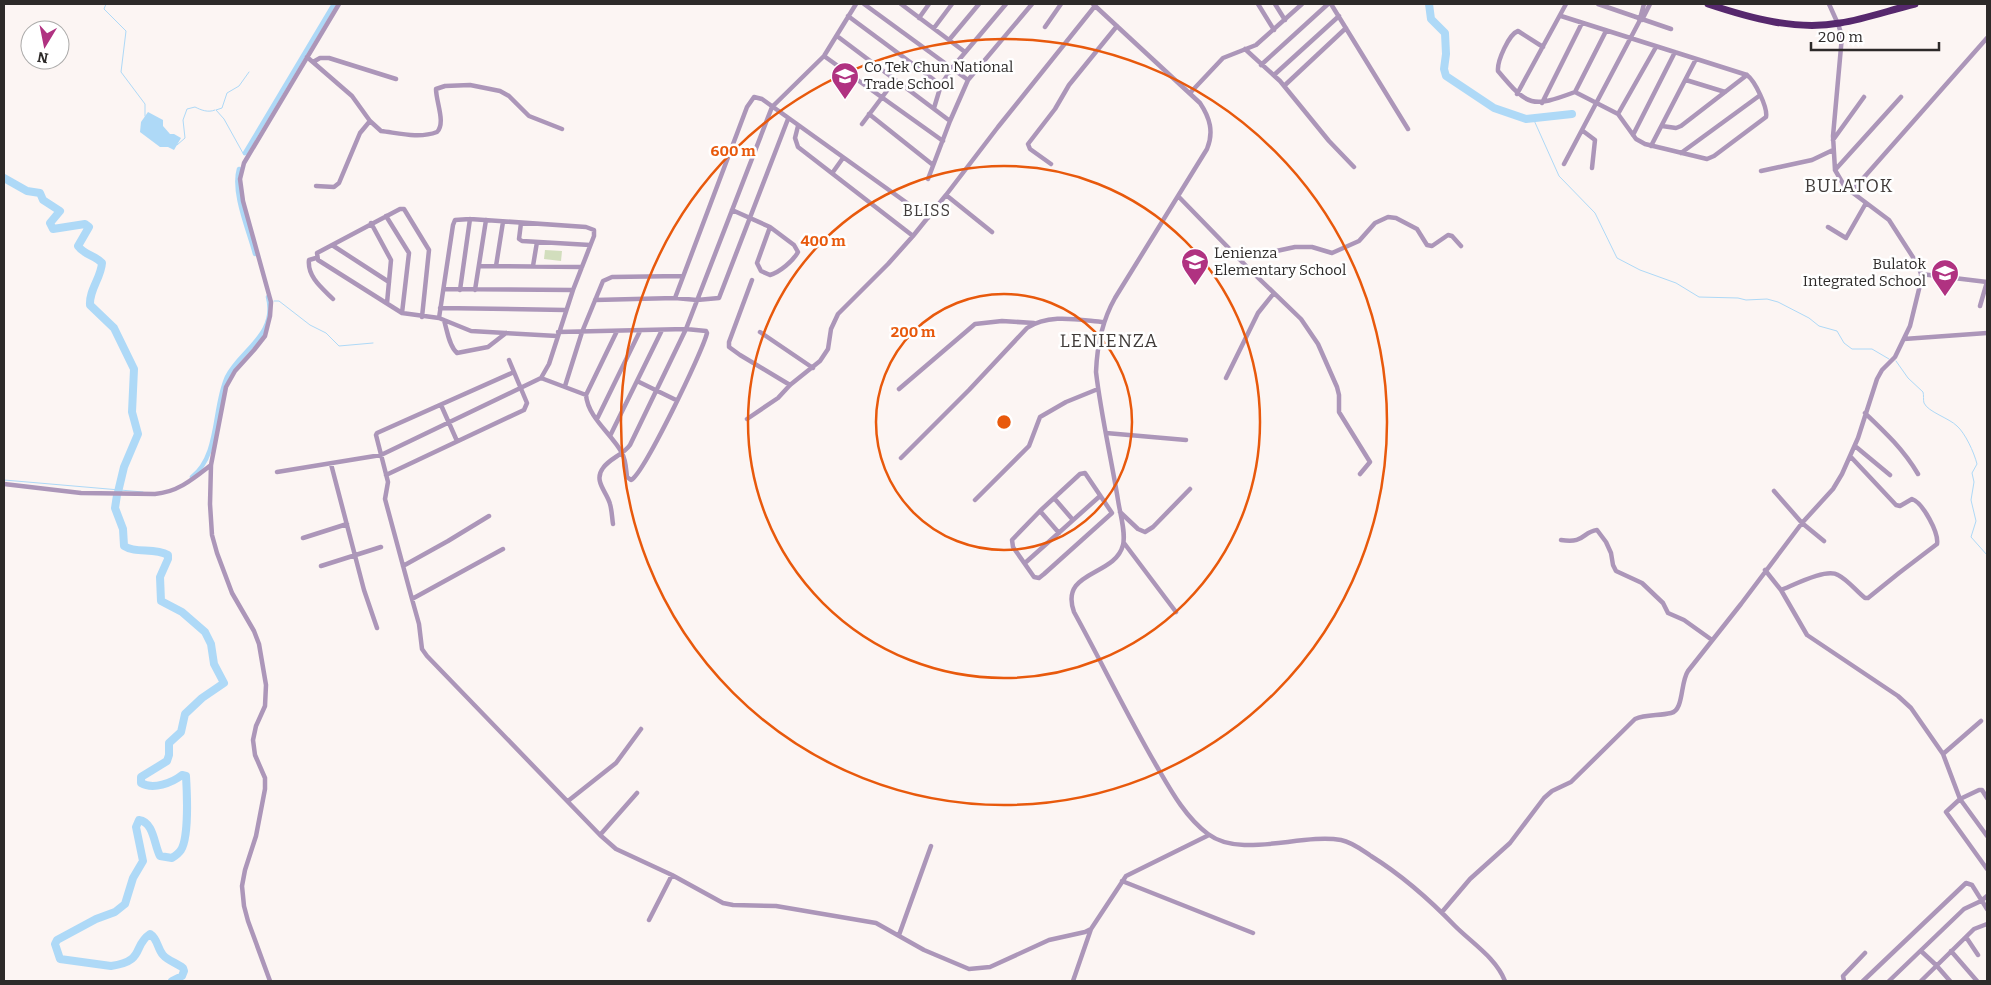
<svg xmlns="http://www.w3.org/2000/svg" width="1991" height="985" font-family="Bitter,serif">
<style>
.green{fill:#d2debd}
.water{fill:#aed9f7}
.lines{fill:none;stroke-linecap:round;stroke-linejoin:round}
.stream{stroke:#aed9f7;stroke-width:1}
.canal{stroke:#aed9f7;stroke-width:4.5}
.river{stroke:#aed9f7;stroke-width:8}
.minor{stroke:#ac96b9;stroke-width:4.5}
.highway{stroke:#56286d;stroke-width:7}
.ring{fill:none;stroke:#e8590c;stroke-width:2.5}
.labels{text-anchor:middle;stroke-width:5;stroke-linejoin:round;paint-order:stroke}
.poi-label{font-size:15px;fill:#2d2a29;stroke:#fff;text-anchor:start}
.neighbourhood-label{font-size:16px;letter-spacing:1px;fill:#403b39;stroke:#fff}
.quarter-label{font-size:18px;letter-spacing:1px;fill:#403b39;stroke:#fff}
.centre{fill:#e8590c;stroke:#fff;stroke-width:2.5}
.ring-label{font-size:15px;text-anchor:middle;font-weight:bold;fill:#e8590c;stroke:#fff;stroke-width:5;stroke-linejoin:round;paint-order:stroke}
</style>
<rect width="100%" height="100%" fill="#fcf5f3"/>
<!-- green -->
<path class="green" d="M545,250L562,251L561,261L544,259Z"/>
<!-- water -->
<path class="water" d="M148,112L163,120V126L170,134H174L181,138L174,150L168,147H160L140,132L141,122Z"/>
<g class="lines">
<!-- stream -->
<path class="stream" d="M106,4L104,9L126,31L121,72L145,104V116
M1533,118L1559,176L1595,213L1617,258L1640,270L1676,283L1699,297L1738,298L1746,300L1767,299L1778,302L1809,318L1819,326L1837,331L1844,343L1852,349H1872L1889,359
M177,145L185,138L183,120L187,109L195,107C201,110 208,113 215,110
M244,155L224,119L216,110L222,108L227,93L239,86L249,72
M274,301H279L310,325L326,333L339,346L373,343
M1896,361L1908,378L1923,392C1924,395 1923,400 1924,403C1928,412 1949,418 1957,426C1965,433 1974,452 1977,464L1972,473L1974,482L1971,500L1976,521L1971,537L1987,555
M4,480L143,492"/>
<!-- canal -->
<path class="canal" d="M245,153L334,4
M239,169C232,192 249,231 255,254
M192,477C220,455 213,408 227,377C239,351 278,335 268,297"/>
<!-- river -->
<path class="river" d="M1429,4L1431,19L1445,33L1446,54L1444,69L1446,76L1494,108L1526,119L1572,114
M4,178L27,191L40,193L43,200L60,211L50,223L53,229L85,224L89,227L78,246C84,255 95,255 102,263C101,278 89,290 90,305L114,328L134,369L132,412L138,434L124,467L118,492
M117,495L115,508L123,529L124,546C136,554 154,547 168,555V559L160,577L161,601L182,612L205,632L211,644L214,664L224,683L202,698L185,714L181,732L169,743V755L167,761L141,777V783C153,790 172,783 182,775L186,776C187,792 189,837 181,850C179,853 175,856 172,858L160,856C154,845 154,822 139,820L136,827L143,861L133,878L125,904L115,912L96,919L57,940L55,944L60,959L111,966C146,961 132,946 150,934C158,939 157,948 163,955C168,961 177,963 183,968L184,971L182,976L172,981"/>
<!-- minor -->
<path class="minor" d="M864,4L968,80
M901,4L965,52
M1093,4L1200,103C1210,118 1214,132 1207,149L1115,298C1102,321 1097,346 1096,372C1101,415 1111,457 1118,500C1120,514 1126,532 1123,545C1115,577 1059,570 1074,612C1102,663 1127,715 1156,765C1170,789 1185,817 1208,834C1241,859 1301,833 1341,840C1352,842 1362,850 1371,856C1403,876 1429,899 1455,926C1472,943 1496,958 1505,981
M1258,4L1274,30
M1275,4L1285,20
M1331,4L1408,129
M1598,4L1671,29
M848,16L941,85
M919,18L929,4
M1642,20L1650,4
M1045,27L1061,4
M934,28L952,4
M837,36L950,121L928,179
M949,40L979,4
M1543,47L1518,31C1509,34 1497,61 1498,71C1528,107 1532,108 1575,92L1618,114L1636,139L1645,144L1707,159L1714,156L1766,117C1768,108 1755,81 1747,75L1561,16
M1245,49L1280,81L1329,141L1354,167
M824,56L943,141
M307,57L352,96L370,121L381,131C398,133 419,139 437,132C446,123 436,102 436,89L445,86L470,85L500,91L509,96L529,116L562,129
M313,62L320,58H329L396,79
M1261,65L1328,4
M1274,75L1339,16
M1686,80L1725,92
M1284,86L1346,28
M1575,92L1606,31
M1190,93L1223,58L1256,45L1302,4
M1517,94L1566,4
M1542,103L1582,23
M934,108L941,85L952,68L1006,4
M869,114L933,165
M1618,114L1656,47
M950,121L968,80L1032,4
M862,124L895,80
M1662,126L1676,128L1681,126L1747,75
M1583,131L1595,140L1592,168
M1633,135L1675,52
M1833,140L1864,97
M1651,146L1696,59
M1681,153L1759,96
M1051,164L1030,149L1028,144L1055,109L1069,85L1117,26
M1564,164L1639,22L1644,4
M1835,170L1901,97
M1761,171L1812,160L1833,150
M833,172L843,158
M316,186L334,187L339,183L360,133L370,121
M1851,192L1987,38
M1178,196L1250,270L1301,319L1318,344L1337,387L1339,395V412L1370,462L1360,474
M732,210L770,227
M386,216L409,253L402,313
M371,223L391,260L387,303
M521,223L519,239L522,241L590,245
M770,227L794,245L798,252C793,261 780,272 770,275L761,271L757,263Z
M1828,227L1846,238L1866,203
M992,232L946,195L998,127L1095,6
M913,236L946,195
M332,245L389,282
M316,258L309,260C307,277 323,289 333,299
M1239,259L1295,247H1312L1332,253L1359,241L1375,223L1388,217L1396,218L1417,229L1427,245L1432,246L1448,235L1452,236L1461,246
M479,266L582,267
M496,266L503,222
M533,266L537,242
M1921,274L1987,282
M752,280L729,342V347L740,355L790,385
M444,289L573,290
M460,290L470,219
M475,290L486,220
M675,298L747,107L754,97L762,99L928,218
M595,300L675,298L697,300L719,298L788,119
M1980,306L1987,282
M440,308L565,310
M439,318L471,331L557,336
M444,320C447,330 449,346 457,353L488,347L506,333
M558,332L686,329L772,107L824,56L856,4
M760,332L813,368
M1904,339L1987,333
M541,378L586,395
M1226,378L1258,313L1274,293
M637,381L676,400
M565,386L582,332L603,281L612,277L682,276
M899,389L975,324L1002,321L1034,323
M441,405L457,441
M1865,413C1885,432 1904,450 1918,474
M597,419L640,331
M747,419L778,398L790,385L820,361L828,349L831,329L838,314L888,264L913,236L798,147L795,138L798,126
M1106,433L1186,440
M610,436L662,330
M1855,446L1890,475
M901,458L969,390L1027,328C1049,313 1079,320 1104,322
M331,464L364,590L377,628
M277,472L381,455L541,378L549,364L573,290L594,236V230L586,227L470,219L455,220L453,225L439,318L402,313L318,260L317,253L400,209H404L429,250L422,317
M1085,473L1112,513L1044,574L1039,578L1034,577L1013,547L1012,540L1040,511L1080,474Z
M386,475L524,410L527,403L509,360
M4,484L81,493L155,494C178,492 193,479 211,465
M1774,491L1802,523L1824,541
M1054,498L1073,520
M975,500L1029,446L1040,417L1066,402L1098,389
M1040,511L1059,533
M1120,512L1138,529L1145,532L1153,527L1190,489
M613,524C612,518 612,511 610,504C607,492 593,481 603,468C610,458 623,455 630,445L686,329L706,331L707,333C703,351 643,475 631,480L627,477C626,469 626,460 622,453C612,434 588,418 586,395L617,331
M303,538L347,524
M1561,540C1585,544 1582,532 1597,530L1606,542L1611,553L1613,565L1616,571L1642,583L1663,603L1668,613L1684,620L1712,640
M1124,543L1176,612
M503,549L412,599L385,499L388,482L376,435L377,433L514,372
M1025,563L1100,496
M321,566L381,547
M403,566L448,541L489,516
M1765,570L1781,590L1807,635L1898,696L1911,708L1943,754L1960,799L1987,836
M1781,590C1794,585 1826,568 1838,575C1848,580 1856,591 1865,598H1868L1899,573L1937,544C1939,533 1923,503 1912,499L1900,506L1896,505L1850,456
M412,599L419,624L422,649L427,656L600,835L616,849L672,875L723,903L733,905L776,906L876,923L924,950L969,969L990,967L1049,940L1085,932L1091,929L1126,876L1209,835
M1943,754L1981,721
M1987,798L1982,790H1979L1960,799L1946,812L1987,869
M568,801L616,763L641,729
M600,835L637,793
M1122,881L1253,933
M1442,912L1470,879L1510,843L1544,798L1552,791L1571,782L1635,719C1646,714 1659,716 1671,713C1684,710 1680,683 1688,671L1741,604L1802,523L1833,489L1842,474L1858,438L1877,379L1882,370L1895,357L1910,326L1921,281V274L1918,265L1889,220L1845,187L1835,170L1833,136L1842,36L1838,24L1829,4
M649,920L672,875
M899,935L931,846
M1966,937L1978,955
M1921,951L1936,965L1950,981
M1951,951L1977,981
M270,981L248,921L244,906L242,886L245,870L256,836L265,789V778L255,755L253,740L256,726L265,706L266,685L259,644L254,631L232,593L217,553L212,535L210,504L211,465L226,387L235,371L254,350L265,336L270,316L271,302L243,201L240,179L244,163L339,4
M1073,981L1091,929
M1844,981L1843,976L1865,953
M1863,981L1966,883L1972,885L1987,909
M1889,981L1964,909L1981,901L1987,896
M1921,981L1974,929L1987,924"/>
<!-- highway -->
<path class="highway" d="M1708,4C1750,18 1796,31 1840,23C1866,19 1890,10 1915,4"/>
</g>
<!-- distance rings -->
<g class="ring">
<circle cx="1004" cy="422" r="128"/>
<circle cx="1004" cy="422" r="256"/>
<circle cx="1004" cy="422" r="383"/>
</g>
<!-- icons -->
<defs>
<g id="school-pin" transform="scale(1.4375)"><path d="M0 17L-7.5 6A9.5 9.5 0 1 1 7.5 6Z" fill="#b03281" stroke="#fff"/><path d="M0-5L7-2L0 1L-7-2ZM-4 1L0 2.5L4 1V4Q0 6-4 4Z" fill="#fff"/></g>
</defs>
<g fill-rule="evenodd">
<use href="#school-pin" x="845" y="76"/>
<use href="#school-pin" x="1195" y="262"/>
<use href="#school-pin" x="1945" y="273"/>
</g>
<g class="labels">
<!-- poi labels -->
<g class="poi-label">
<text x="864" y="72">Co Tek Chun National<tspan x="864" dy="17">Trade School</tspan></text>
<text x="1214" y="258">Lenienza<tspan x="1214" dy="17">Elementary School</tspan></text>
<text x="1926" y="269" text-anchor="end">Bulatok<tspan x="1926" dy="17">Integrated School</tspan></text>
</g>
<!-- neighbourhood labels -->
<g class="neighbourhood-label">
<text x="927" y="216">BLISS</text>
</g>
<!-- quarter labels -->
<g class="quarter-label">
<text x="1849" y="192">BULATOK</text>
<text x="1109" y="347">LENIENZA</text>
</g>
</g>
<circle cx="1004" cy="422" r="8" class="centre"/>
<g class="ring-label">
<text x="733" y="156">600 m</text>
<text x="823" y="246">400 m</text>
<text x="913" y="337">200 m</text>
</g>
<!-- border -->
<rect width="1991" height="985" fill="none" stroke="#2d2a29" stroke-width="10"/>
<!-- north arrow -->
<g transform="translate(45 45) rotate(190)"><circle r="24" fill="#ffffff" stroke="#abaaa9"/>
<path d="M0-4L9 19L0 12L-9 19Z" fill="#b03281"/>
<text y="-8" font-size="14" font-weight="bold" text-anchor="middle" fill="#2d2a29">N</text>
</g>
<!-- scale -->
<path d="M1811 42v8h128v-8" fill="none" stroke="#2d2a29" stroke-width="2.5"/>
<text x="1818" y="42" font-size="15" fill="#2d2a29" stroke="#ffffff" stroke-width="4" paint-order="stroke">200 m</text>
</svg>
